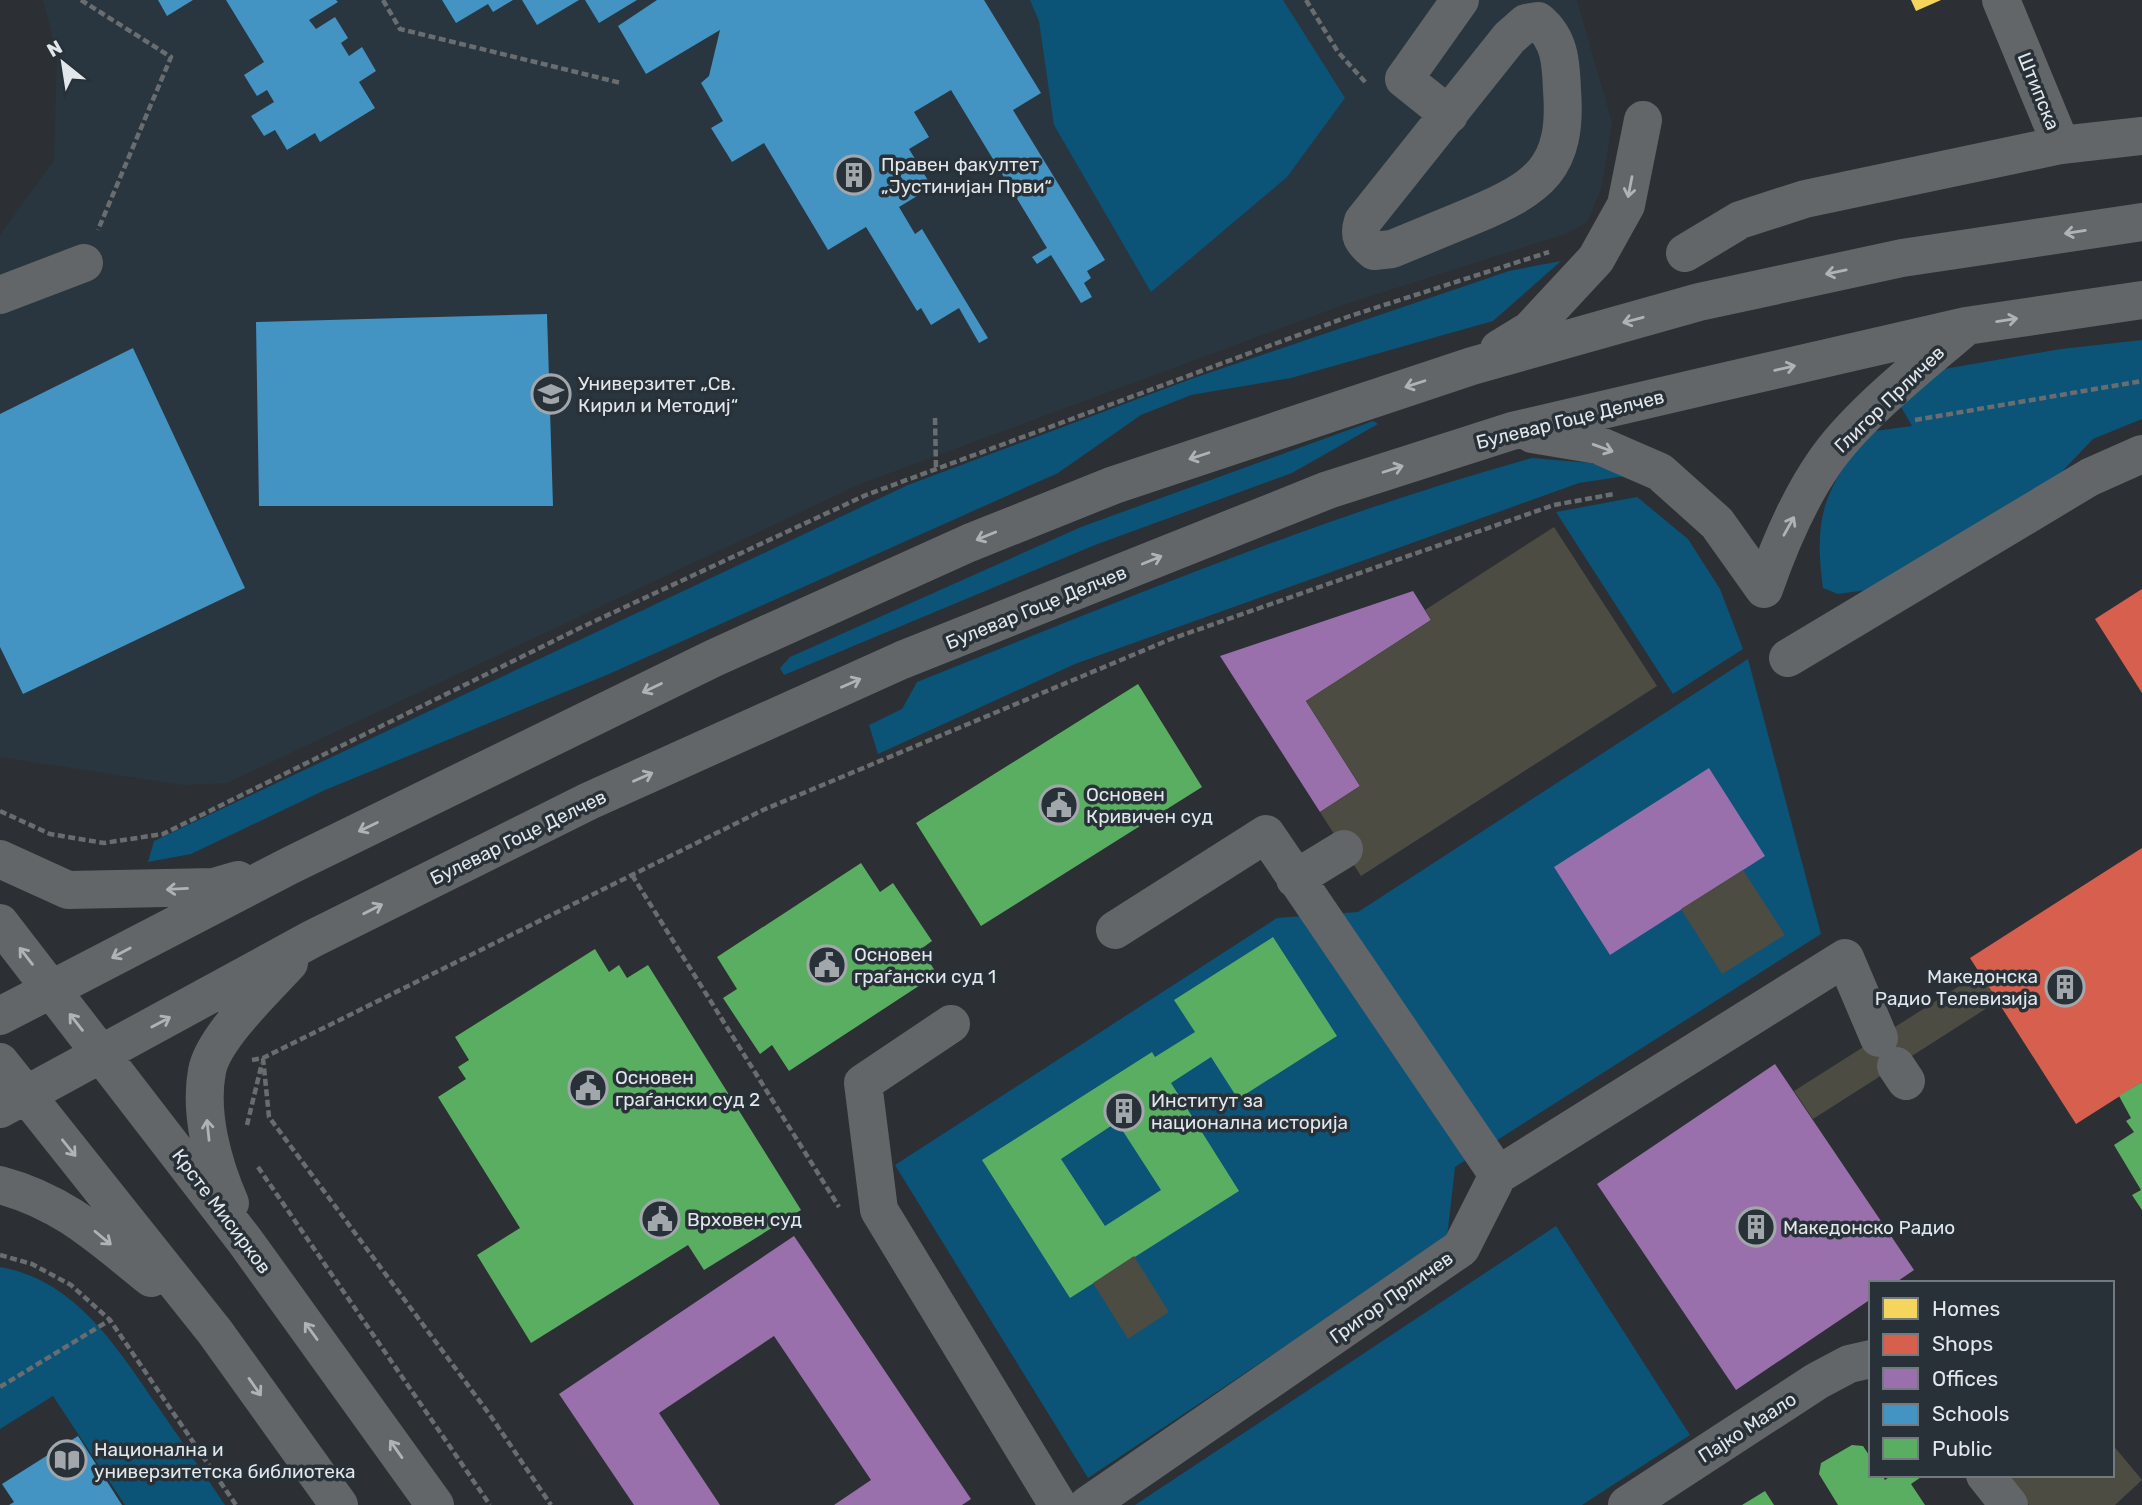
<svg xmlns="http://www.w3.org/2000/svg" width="2142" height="1505" font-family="Rubik,sans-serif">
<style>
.built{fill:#29363f}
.green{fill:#0b5377}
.homes{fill:#f6d55c}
.shops{fill:#d6604d}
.offices{fill:#9970ab}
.schools{fill:#4393c3}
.public{fill:#5aae61;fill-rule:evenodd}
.building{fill:#4c4c43}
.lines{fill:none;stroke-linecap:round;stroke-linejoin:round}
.path{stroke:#6a6d70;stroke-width:4.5;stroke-dasharray:7 3.5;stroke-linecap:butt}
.minor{stroke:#626668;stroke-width:38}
.oneway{stroke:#afb3b7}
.labels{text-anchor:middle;stroke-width:7;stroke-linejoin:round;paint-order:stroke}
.street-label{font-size:19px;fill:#e2e7eb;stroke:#283137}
.poi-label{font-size:19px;fill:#e2e7eb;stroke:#283137;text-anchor:start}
</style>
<rect width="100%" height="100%" fill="#2c3034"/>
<!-- built -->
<path class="built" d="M43,0H1577L1612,123L1601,189L1587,222L1568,233L1346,304L860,484L227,783L183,785L0,757V235L54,160L57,54Z"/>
<!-- green -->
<path class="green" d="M1030,0H1283L1345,98L1287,177L1151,292L1054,125L1039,21Z
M1561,261L1493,321L1291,378L1191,395L1141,415L1058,473L609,674L325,790L191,854L148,862L154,841L908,485L1191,379L1509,271Z
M2142,340V419L2093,439L2054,480L1874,589L1838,594L1823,588C1813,514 1825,491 1868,432L1912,426L1900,405L1944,369L2061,349Z
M1373,421L1378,424L1292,473L1095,545L784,675L780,668L790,657L1081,527Z
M1532,458L1591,463L1632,475L1579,483L1075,664L878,754L869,725L902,709L917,682C1120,601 1322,516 1532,458Z
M1637,497L1688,539L1720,589L1743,649L1673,694L1556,512Z
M1748,659L1821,934L1455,1167L1447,1238L1088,1478L895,1165L1277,918L1358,912Z
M1556,1226L1690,1435L1582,1505H1135Z
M0,1267C75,1280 116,1346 156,1404C179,1437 202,1471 225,1505H125L53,1396L0,1429Z"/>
<!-- homes -->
<path class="homes" d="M1911,0H1941L1916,11Z"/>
<!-- shops -->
<path class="shops" d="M2142,589V693L2095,619Z
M2142,848V1082L2076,1124L1970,958Z"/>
<!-- offices -->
<path class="offices" d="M1413,591L1431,620L1306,701L1360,786L1320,812L1220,656Z
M1709,768L1765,856L1610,955L1554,867Z
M1775,1064L1914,1270L1895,1283H1871V1299L1736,1390L1597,1184Z
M794,1236L971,1499L962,1505H834L871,1480L774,1336L659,1413L720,1505H634L559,1394Z"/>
<!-- schools -->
<path class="schools" d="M158,0H193L167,16Z
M226,0H336L338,2L309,20L316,29L335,17L348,38L341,43L349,56L362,47L376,71L359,82L375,108L320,142L315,133L287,150L275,130L264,136L251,116L274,102L267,90L257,96L244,75L264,62Z
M442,0H513L493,12L488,4L456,23Z
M522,0H579L537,25Z
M585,0H637L599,23Z
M657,0H984L1041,93L1013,110L1105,260L1087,271L1091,278L1084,283L1092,297L1081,303L1051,255L1037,264L1032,257L1047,248L951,90L914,112L929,137L909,149L932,187L899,207L915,234L922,229L988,338L979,343L959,308L931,325L921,308L917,311L866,227L828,250L764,143L732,162L711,128L723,121L701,83L709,76L720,30L646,74L618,26Z
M547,314L553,506H259L256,322Z
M133,348L245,588L23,694L0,647V414Z
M78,1436L122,1505H9L14,1502L2,1484Z"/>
<!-- public -->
<path class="public" d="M1138,684L1202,787L981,926L916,823Z
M861,863L880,892L893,883L932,941L921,949L937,974L789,1071L772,1045L760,1054L723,998L737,989L717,957Z
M1273,937L1337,1036L1238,1099L1211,1057L1171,1083L1239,1191L1070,1298L982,1160L1152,1052L1155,1057L1195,1032L1174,1000ZM1117,1122L1161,1190L1105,1226L1061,1159Z
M595,949L609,972L619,965L627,978L648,965L801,1210L704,1270L688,1245L531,1343L477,1255L520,1228L438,1097L466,1079L458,1067L469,1060L455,1037Z
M2142,1082V1210L2132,1195L2141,1190L2114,1145L2134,1132L2126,1121L2131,1118L2119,1096Z
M1852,1445L1863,1446L1871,1458V1475H1882L1885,1480L1892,1475H1924L1911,1484L1925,1505H1838L1819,1474L1821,1463Z
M1765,1491L1774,1505H1742Z"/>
<!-- building -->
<path class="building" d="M1554,527L1657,686L1361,876L1320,812L1360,786L1306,701L1431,620L1425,610Z
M1743,870L1785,935L1722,974L1681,909Z
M1980,973L1998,1001L1813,1119L1794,1091Z
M1134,1256L1169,1312L1128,1339L1093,1283Z
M2112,1444L2142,1480L2115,1505H2029L2005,1475H2112Z"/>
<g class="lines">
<!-- path -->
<path class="path" d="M81,0L171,57L98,230
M383,0L400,29L621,83
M1306,0L1338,52L1367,84
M935,418L936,469
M1915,420L2142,381
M0,811L50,834L104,843L163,834L582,627L866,495L1350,316L1549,252
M632,875L839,1207
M263,1058L269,1117L490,1415L551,1505
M252,1060L263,1058L763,810L1171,639L1554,505L1614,494
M247,1125L262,1063
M258,1167L490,1505
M0,1255L32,1264L71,1285L110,1320L236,1505
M0,1387L110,1320"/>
<!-- minor -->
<path class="minor" d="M2001,0L2061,145
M1538,21C1560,39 1561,63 1562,90C1568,168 1539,188 1472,216C1445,227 1419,238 1392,249L1374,251C1362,241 1358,236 1363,221L1509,38L1526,23Z
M1449,115L1404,79L1460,0
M1685,253L1740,220L1805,199L2061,145L2142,136
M0,295L84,263
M1499,349L1530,330L1596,259L1626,205L1643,120
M1532,434L1598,445L1660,472L1717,523L1764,589
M1764,589C1779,546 1797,502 1824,463C1856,416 1919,367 1963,329
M1788,658L2090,477L2142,454
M0,859L68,890L214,887L238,880
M1295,879L1344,849
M0,923L245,1241L435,1505
M1115,930L1266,834L1498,1175
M0,1016L291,865L714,658L969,543L1114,485L1472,366L1699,302L1902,258L2142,222
M951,1024L863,1083L879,1210L1058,1505
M0,1062L215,1332L339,1505
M1896,1066L1906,1081
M0,1109L312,939L589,801L902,660L1328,490L1512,431L1718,383L1966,326L2142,300
M0,1185C64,1202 101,1238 151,1278
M230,1203C213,1164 199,1114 207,1071C213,1038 266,988 289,963
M1985,1475L2009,1505
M1088,1505L1461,1248L1498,1175L1845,958L1879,1038
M1627,1505L1817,1381L1849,1364L1871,1359"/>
</g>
<!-- one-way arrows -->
<defs><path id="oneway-shaft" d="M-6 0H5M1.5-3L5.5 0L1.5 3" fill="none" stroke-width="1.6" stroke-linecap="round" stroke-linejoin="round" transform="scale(1.75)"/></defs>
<g class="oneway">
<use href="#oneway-shaft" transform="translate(1630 187) rotate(101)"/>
<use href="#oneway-shaft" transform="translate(2075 232) rotate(171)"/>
<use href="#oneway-shaft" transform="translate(1836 272) rotate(168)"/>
<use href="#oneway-shaft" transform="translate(1633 320) rotate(165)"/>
<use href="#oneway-shaft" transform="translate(2007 320) rotate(-9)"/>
<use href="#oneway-shaft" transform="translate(1785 368) rotate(-13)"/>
<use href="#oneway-shaft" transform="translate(1415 384) rotate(162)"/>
<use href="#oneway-shaft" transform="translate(1603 448) rotate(20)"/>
<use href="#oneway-shaft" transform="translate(1199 456) rotate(162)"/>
<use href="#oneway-shaft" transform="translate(1393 469) rotate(-18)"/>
<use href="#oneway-shaft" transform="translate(1789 526) rotate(-61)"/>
<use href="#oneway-shaft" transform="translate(986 536) rotate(158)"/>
<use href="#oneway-shaft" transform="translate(1152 560) rotate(-22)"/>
<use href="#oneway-shaft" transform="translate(851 683) rotate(-24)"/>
<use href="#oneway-shaft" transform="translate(652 688) rotate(154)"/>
<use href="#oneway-shaft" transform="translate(643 777) rotate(-24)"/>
<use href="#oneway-shaft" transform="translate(368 827) rotate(154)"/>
<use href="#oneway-shaft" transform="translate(177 889) rotate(177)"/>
<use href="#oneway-shaft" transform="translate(373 909) rotate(-27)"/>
<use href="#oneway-shaft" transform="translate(121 953) rotate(152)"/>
<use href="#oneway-shaft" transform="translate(26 956) rotate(-128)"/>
<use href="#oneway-shaft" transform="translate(76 1022) rotate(-128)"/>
<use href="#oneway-shaft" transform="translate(161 1022) rotate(-28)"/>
<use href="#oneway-shaft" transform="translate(208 1130) rotate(-96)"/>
<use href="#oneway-shaft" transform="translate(69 1148) rotate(51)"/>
<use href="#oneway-shaft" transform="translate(103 1238) rotate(40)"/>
<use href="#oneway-shaft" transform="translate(311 1331) rotate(-126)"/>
<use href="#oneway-shaft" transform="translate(255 1387) rotate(55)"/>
<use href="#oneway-shaft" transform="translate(396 1449) rotate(-125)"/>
</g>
<!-- icons -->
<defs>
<g id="building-ring" transform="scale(2.0125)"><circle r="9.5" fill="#283137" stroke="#a2a7ab" stroke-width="1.5"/><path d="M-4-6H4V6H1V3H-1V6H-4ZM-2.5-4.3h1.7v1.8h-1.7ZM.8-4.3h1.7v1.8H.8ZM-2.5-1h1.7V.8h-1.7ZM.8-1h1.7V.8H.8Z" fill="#a2a7ab"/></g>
<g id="university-ring" transform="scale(2.0125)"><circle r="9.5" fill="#283137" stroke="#a2a7ab" stroke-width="1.5"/><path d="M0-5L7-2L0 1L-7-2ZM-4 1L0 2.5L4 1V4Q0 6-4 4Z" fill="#a2a7ab"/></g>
<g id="civic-ring" transform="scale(2.0125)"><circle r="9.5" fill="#283137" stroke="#a2a7ab" stroke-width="1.5"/><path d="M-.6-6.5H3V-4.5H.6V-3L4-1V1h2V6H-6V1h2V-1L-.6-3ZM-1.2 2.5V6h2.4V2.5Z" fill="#a2a7ab"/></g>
<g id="library-ring" transform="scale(2.0125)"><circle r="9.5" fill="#283137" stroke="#a2a7ab" stroke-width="1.5"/><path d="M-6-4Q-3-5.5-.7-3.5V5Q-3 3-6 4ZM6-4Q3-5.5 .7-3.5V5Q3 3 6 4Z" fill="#a2a7ab"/></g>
</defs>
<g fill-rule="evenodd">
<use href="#building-ring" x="854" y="175"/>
<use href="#university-ring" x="551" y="394"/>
<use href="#civic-ring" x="1059" y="805"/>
<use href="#civic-ring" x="827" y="965"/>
<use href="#building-ring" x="2065" y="987"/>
<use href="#civic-ring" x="588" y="1088"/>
<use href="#building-ring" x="1124" y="1111"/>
<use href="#civic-ring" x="660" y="1219"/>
<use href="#building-ring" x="1756" y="1227"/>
<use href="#library-ring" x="67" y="1460"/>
</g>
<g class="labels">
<!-- street labels -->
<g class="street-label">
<text transform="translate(2039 91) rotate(68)" y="7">Штипска</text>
<text transform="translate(1889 399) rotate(-44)" y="7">Глигор Прличев</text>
<text transform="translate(1570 419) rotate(-14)" y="7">Булевар Гоце Делчев</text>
<text transform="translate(1036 607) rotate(-22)" y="7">Булевар Гоце Делчев</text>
<text transform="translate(518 837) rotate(-26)" y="7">Булевар Гоце Делчев</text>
<text transform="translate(222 1211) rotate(53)" y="7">Крсте Мисирков</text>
<text transform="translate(1391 1297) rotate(-35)" y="7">Григор Прличев</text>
<text transform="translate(1747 1427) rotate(-33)" y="7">Пајко Маало</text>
</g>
<!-- poi labels -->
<g class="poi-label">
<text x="881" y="171">Правен факултет<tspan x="881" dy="22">„Јустинијан Први“</tspan></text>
<text x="578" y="390">Универзитет „Св.<tspan x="578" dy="22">Кирил и Методиј“</tspan></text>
<text x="1086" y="801">Основен<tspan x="1086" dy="22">Кривичен суд</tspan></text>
<text x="854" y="961">Основен<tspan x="854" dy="22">граѓански суд 1</tspan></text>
<text x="2038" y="983" text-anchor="end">Македонска<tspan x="2038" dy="22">Радио Телевизија</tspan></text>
<text x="615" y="1084">Основен<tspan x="615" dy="22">граѓански суд 2</tspan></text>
<text x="1151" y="1107">Институт за<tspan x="1151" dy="22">национална историја</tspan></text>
<text x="687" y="1226">Врховен суд</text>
<text x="1783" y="1234">Македонско Радио</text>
<text x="94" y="1456">Национална и<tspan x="94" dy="22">универзитетска библиотека</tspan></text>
</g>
</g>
<!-- legend -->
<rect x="1869" y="1281" width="245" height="196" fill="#283137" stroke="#727a7f" stroke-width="2"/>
<rect x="1883" y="1298" width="35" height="21" fill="#f6d55c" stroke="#727a7f" stroke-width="2"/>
<text x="1932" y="1316" font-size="21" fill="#e2e7eb">Homes</text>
<rect x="1883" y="1334" width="35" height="21" fill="#d6604d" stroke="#727a7f" stroke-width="2"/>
<text x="1932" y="1351" font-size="21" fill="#e2e7eb">Shops</text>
<rect x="1883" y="1368" width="35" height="21" fill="#9970ab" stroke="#727a7f" stroke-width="2"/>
<text x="1932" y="1386" font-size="21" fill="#e2e7eb">Offices</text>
<rect x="1883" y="1404" width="35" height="21" fill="#4393c3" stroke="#727a7f" stroke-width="2"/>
<text x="1932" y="1421" font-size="21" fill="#e2e7eb">Schools</text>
<rect x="1883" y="1438" width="35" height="21" fill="#5aae61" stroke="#727a7f" stroke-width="2"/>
<text x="1932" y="1456" font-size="21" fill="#e2e7eb">Public</text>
<!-- north arrow -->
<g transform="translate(63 63) rotate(330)" stroke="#283137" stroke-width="5" paint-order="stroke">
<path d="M0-5L12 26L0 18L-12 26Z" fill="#e2e7eb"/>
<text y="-10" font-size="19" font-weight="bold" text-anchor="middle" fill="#e2e7eb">N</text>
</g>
</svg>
